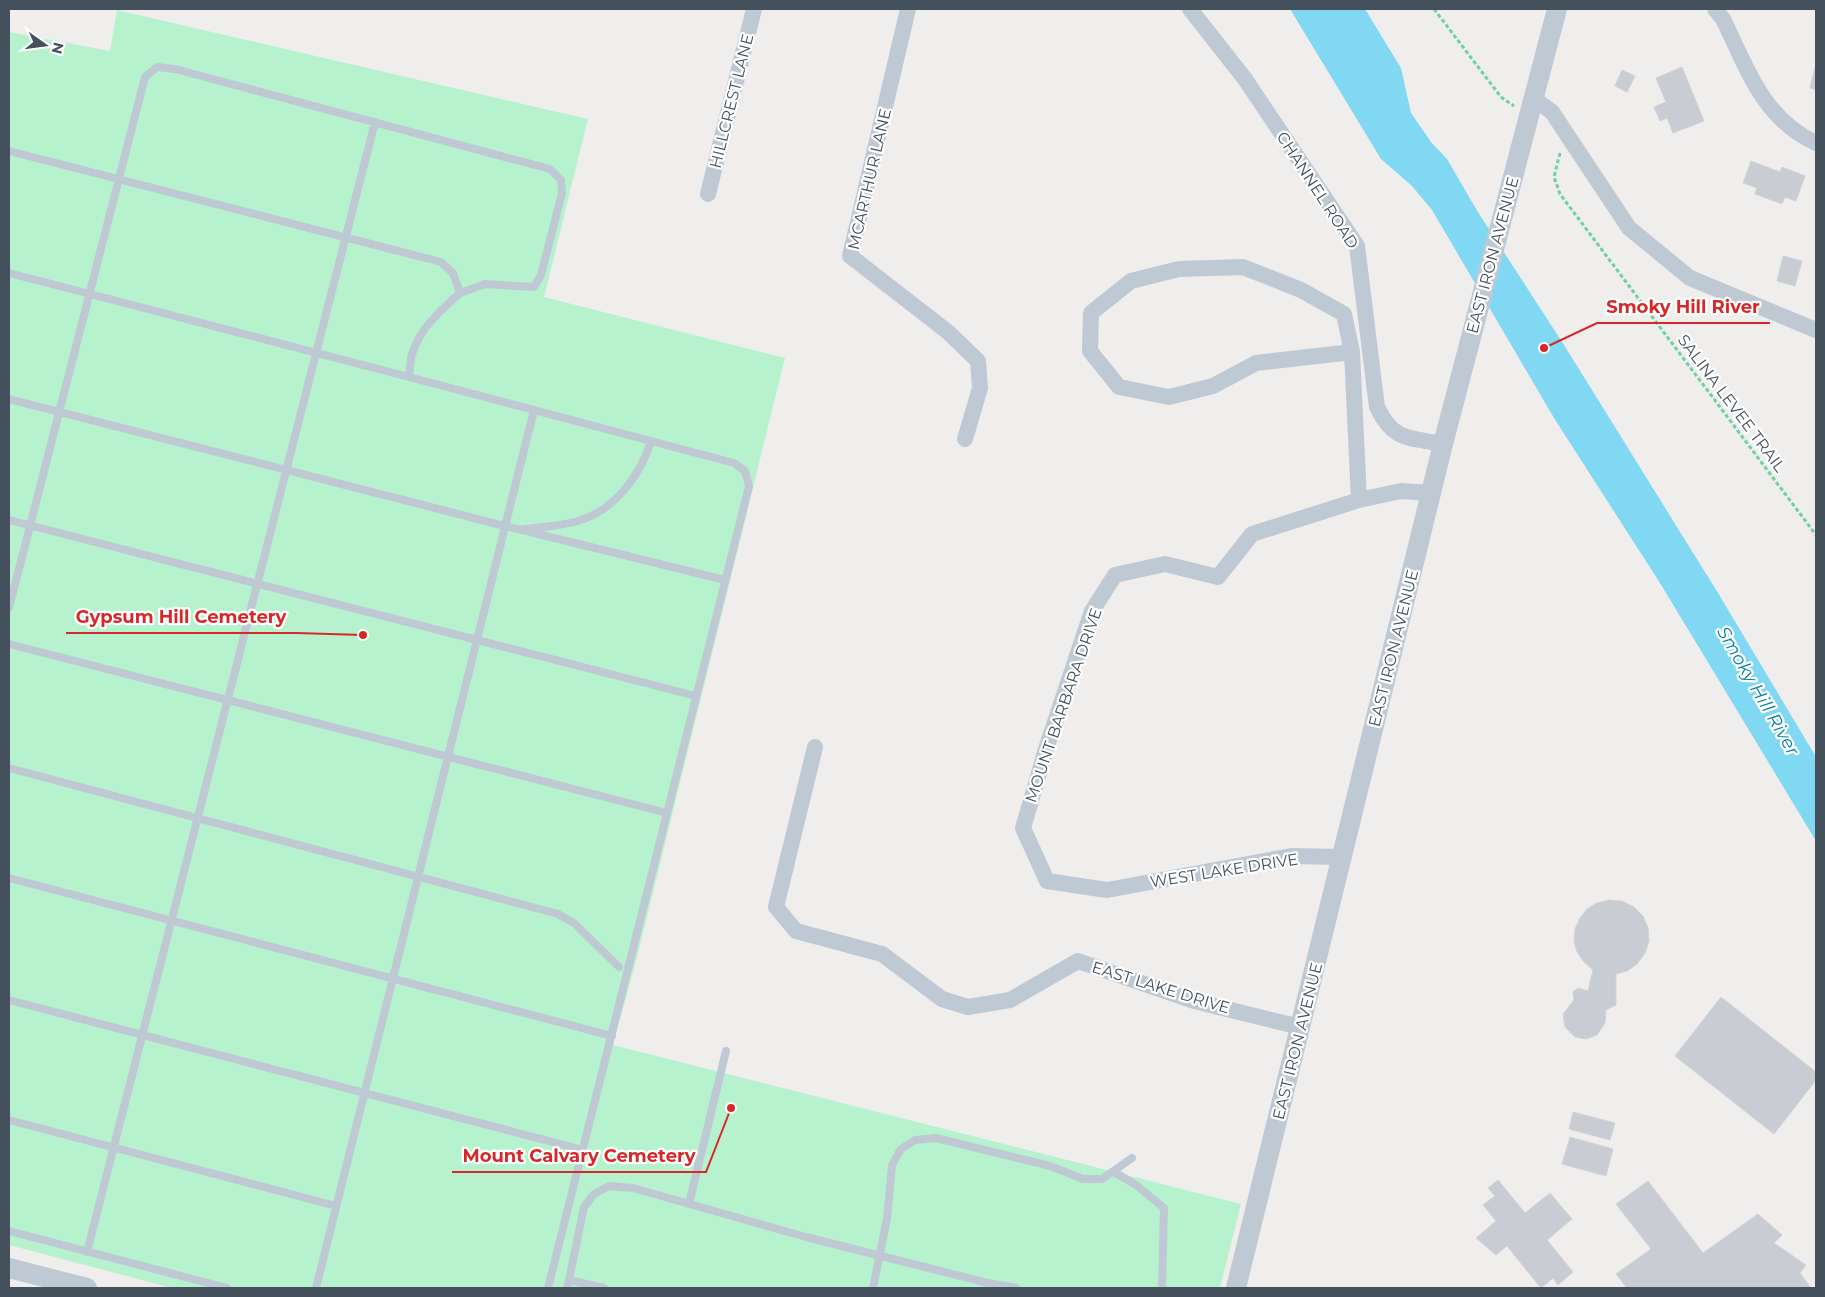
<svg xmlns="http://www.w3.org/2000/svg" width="1825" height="1297" font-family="Montserrat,sans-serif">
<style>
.green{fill:#b7f2cf}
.water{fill:#81d8f2}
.building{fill:#c9ccd2;stroke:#d1d3d9}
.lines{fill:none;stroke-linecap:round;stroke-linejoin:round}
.path{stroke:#6dd2a2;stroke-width:3;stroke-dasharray:4 2.5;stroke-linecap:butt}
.service{stroke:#bfc9d4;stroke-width:8}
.minor{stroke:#bfc9d4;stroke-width:16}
.tertiary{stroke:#bfc9d4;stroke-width:20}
.labels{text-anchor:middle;stroke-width:4.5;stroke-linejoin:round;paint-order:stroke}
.street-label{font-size:16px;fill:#44505c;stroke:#fff}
.water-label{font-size:18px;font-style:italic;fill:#047da1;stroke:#fff}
.leader{fill:none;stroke:#d62828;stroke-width:2}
.callout-dot{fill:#d62828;stroke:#fff;stroke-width:2}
.callout-label{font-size:18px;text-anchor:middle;font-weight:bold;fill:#d62828;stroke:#fff;stroke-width:4.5;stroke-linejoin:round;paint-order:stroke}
</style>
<rect width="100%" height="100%" fill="#f0eded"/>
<!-- green -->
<path class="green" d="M117,10L588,119L544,297L785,358L636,961L613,1045L1241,1204L1220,1288H172L9,1245V32L110,51Z"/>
<!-- water -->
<path class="water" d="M1290,9H1365L1401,68L1411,113L1431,142L1447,159L1476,209L1564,345L1718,593L1816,757V841L1660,583L1554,418L1432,210L1412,186L1381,159Z"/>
<!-- building -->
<path class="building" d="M1816,63V90L1810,88Z
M1682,67L1704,121L1673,133L1667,118L1660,121L1654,107L1666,102L1656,78Z
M1622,70L1635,76L1627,92L1615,86Z
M1751,161L1780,172L1782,167L1805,176L1796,201L1785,197L1782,204L1755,194L1757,188L1743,183Z
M1783,256L1802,261L1795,286L1777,281Z
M1609,900L1622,901L1634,907L1643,916L1648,928L1649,941L1645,953L1637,964L1627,971L1616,974V1005L1606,1010L1605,1023L1597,1035L1586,1039L1575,1037L1565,1027L1563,1014L1574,1000L1573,992L1578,988L1588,991L1593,970L1584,962L1577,952L1574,941L1575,929L1580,918L1587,909L1597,903Z
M1721,997L1816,1072V1080L1774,1134L1675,1056Z
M1573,1112L1615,1123L1610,1140L1569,1129Z
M1570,1137L1613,1149L1606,1176L1562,1164Z
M1498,1180L1525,1213L1550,1193L1572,1219L1547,1240L1573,1272L1558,1285L1553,1278L1541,1288L1507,1246L1496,1255L1476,1238L1496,1221L1483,1205L1495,1196L1488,1188Z
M1648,1181L1703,1253L1758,1214L1782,1235L1774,1243L1806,1265L1800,1273L1811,1288H1627L1616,1274L1651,1249L1616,1204Z"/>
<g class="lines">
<!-- path -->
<path class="path" d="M1434,9L1501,97L1514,106
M1560,153L1554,177L1560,194L1816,535"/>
<!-- service -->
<path class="service" d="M9,151L441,262L453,273L460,293C441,310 420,328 412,354C410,361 410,369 409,377L734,463L745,471L749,486L548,1288
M9,273L409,377
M9,399L505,526L725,580
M9,520L696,696
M524,529C542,527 560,526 578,521C615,510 640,476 651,441
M9,608L145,77L157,67L175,69L550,169L561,180L562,193L541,275L534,287L485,284L460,293
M9,644L667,813
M9,768L558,914L574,923L619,967
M9,878L612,1036
M9,1000L583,1150
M9,1120L336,1206
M1114,1172L1136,1185L1164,1208L1162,1288
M689,1204L726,1051
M9,1231L227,1288
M87,1252L375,122
M569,1280L584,1207L594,1194L609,1186L633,1188L806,1237L988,1283L1016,1288
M316,1288L534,410
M567,1288L569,1280L604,1288
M873,1288L887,1219L892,1165L901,1149L915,1140L936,1138L1050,1166L1083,1179H1102L1132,1158"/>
<!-- minor -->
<path class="minor" d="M908,9L850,256L948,332L978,361L980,388L965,439
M1190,9L1245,79L1357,246L1377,407C1394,442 1408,437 1443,444
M1715,9L1723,19C1747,68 1763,119 1816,143
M1533,98L1552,112L1629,228L1690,278L1816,330
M708,194L754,9
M1243,267L1301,290L1344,314L1352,352L1256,363L1213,386L1169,397L1119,387L1090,351L1091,313L1131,281L1179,269Z
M1352,352L1359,500
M815,747L776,907L796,931L882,954L942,999L968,1007L1010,1000L1078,961L1194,1001L1300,1027
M1342,857L1291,856L1107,890L1047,881L1023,828L1046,749L1092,611L1115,575L1165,564L1218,577L1252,534L1359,500L1401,491L1431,493"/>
<!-- tertiary -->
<path class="tertiary" d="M9,1268L87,1288
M1236,1288L1443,444L1557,9"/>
</g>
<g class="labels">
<!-- street labels -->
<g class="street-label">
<text transform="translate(731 101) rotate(-76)" y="6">HILLCREST LANE</text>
<text transform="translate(869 179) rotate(-77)" y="6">MCARTHUR LANE</text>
<text transform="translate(1318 190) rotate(57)" y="6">CHANNEL ROAD</text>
<text transform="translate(1492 255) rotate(-75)" y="6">EAST IRON AVENUE</text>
<text transform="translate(1732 403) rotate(53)" y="6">SALINA LEVEE TRAIL</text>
<text transform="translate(1393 648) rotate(-76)" y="6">EAST IRON AVENUE</text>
<text transform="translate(1063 705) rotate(-71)" y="6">MOUNT BARBARA DRIVE</text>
<text transform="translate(1224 870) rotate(-9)" y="6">WEST LAKE DRIVE</text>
<text transform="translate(1161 987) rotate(17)" y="6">EAST LAKE DRIVE</text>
<text transform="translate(1297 1041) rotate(-76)" y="6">EAST IRON AVENUE</text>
</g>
<!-- water labels -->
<g class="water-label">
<text transform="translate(1758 691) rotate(60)" y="6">Smoky Hill River</text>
</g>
</g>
<!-- callouts -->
<path class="leader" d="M1544 348L1597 323H1770M363 635L296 633H66M731 1108L706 1172H452"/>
<g class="callout-dot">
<circle cx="1544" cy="348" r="5"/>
<circle cx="363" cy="635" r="5"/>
<circle cx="731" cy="1108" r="5"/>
</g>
<g class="callout-label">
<text x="1683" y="313">Smoky Hill River</text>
<text x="181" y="623">Gypsum Hill Cemetery</text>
<text x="579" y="1162">Mount Calvary Cemetery</text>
</g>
<!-- border -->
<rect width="1825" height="1297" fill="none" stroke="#44505c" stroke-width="20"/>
<!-- north arrow -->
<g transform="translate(45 45) rotate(104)" stroke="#ffffff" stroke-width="4" paint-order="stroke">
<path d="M0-4L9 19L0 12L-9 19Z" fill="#44505c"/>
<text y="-8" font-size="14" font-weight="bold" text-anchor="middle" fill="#44505c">N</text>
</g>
</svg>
